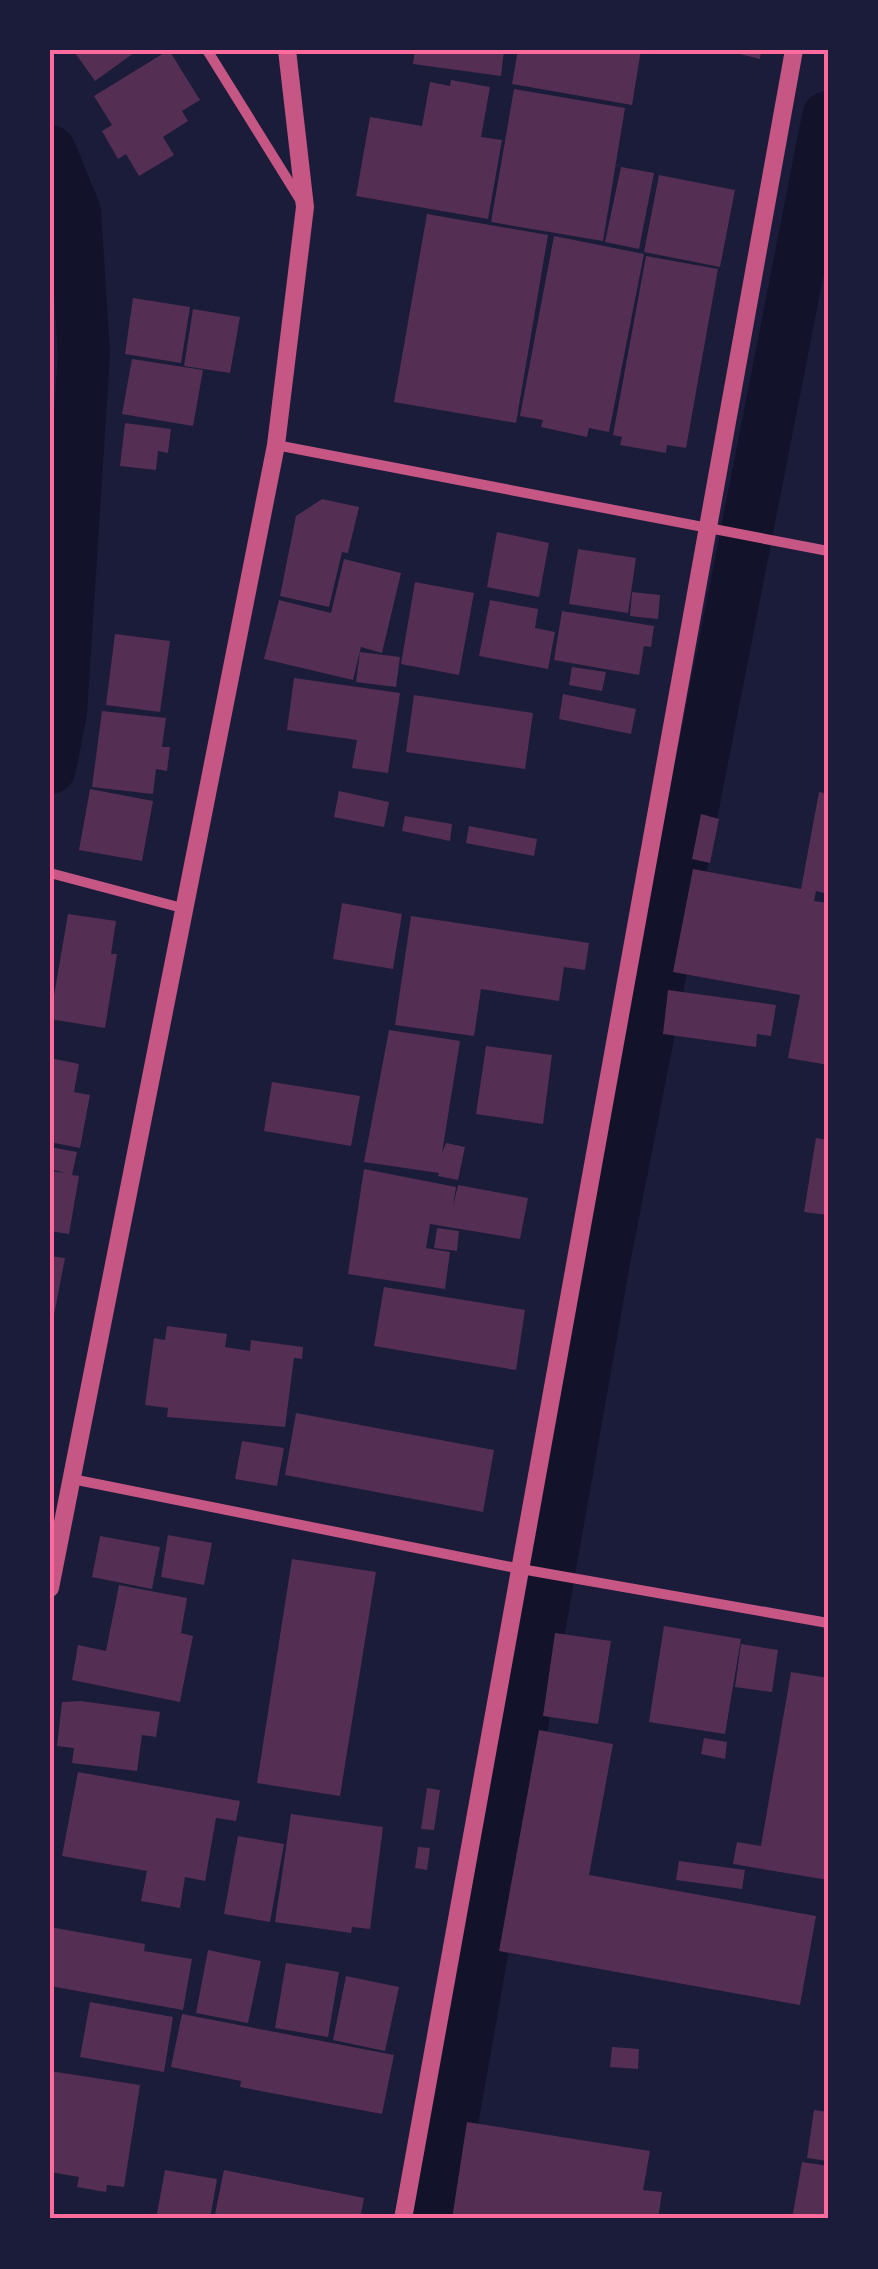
<svg xmlns="http://www.w3.org/2000/svg" width="878" height="2269" font-family="Lora,serif">
<style>
.lines{fill:none;stroke-linecap:round;stroke-linejoin:round}
.canal{stroke:#12122b;stroke-width:52}
.building{fill:#542f53}
.minor{stroke:#c65784;stroke-width:10}
.tertiary{stroke:#c65784;stroke-width:18}
.neatline{fill:none;stroke:#ff6b9d;stroke-width:4}
</style>
<rect width="100%" height="100%" fill="#1b1b3a"/>
<g class="lines">
<!-- canal -->
<path class="canal" d="M50,151L75,212L84,354L61,712L50,768
M435,2219L604,1261L828,117"/>
</g>
<!-- building -->
<path class="building" d="M73,50H138L95,81Z
M169,50L200,100L182,111L188,121L163,137L174,155L139,176L126,154L118,159L102,131L112,125L94,96Z
M415,50H504L501,76L413,64Z
M518,50H641L632,105L512,84Z
M723,50H761L760,59Z
M451,80L490,87L481,137L502,140L488,219L356,196L370,117L422,126L430,82L450,86Z
M514,89L625,108L603,241L491,222Z
M621,167L654,173L639,249L605,242Z
M659,175L735,190L720,267L644,252Z
M427,214L548,235L516,423L394,402Z
M554,236L644,254L609,432L589,428L587,437L541,427L543,420L520,416Z
M646,256L718,269L686,448L667,445L666,453L620,445L622,437L613,435Z
M133,298L190,307L181,363L125,354Z
M193,309L240,317L230,373L184,366Z
M132,359L203,370L193,426L122,414Z
M125,423L171,429L168,453L158,451L156,470L120,466Z
M322,499L359,507L348,553L342,552L329,607L280,596L296,516Z
M497,532L549,543L539,597L487,587Z
M578,549L636,558L628,613L569,604Z
M344,559L401,573L382,653L361,647L353,680L264,659L279,600L331,613Z
M415,582L474,593L459,675L401,664Z
M632,592L660,595L658,619L630,616Z
M490,600L538,609L535,628L555,632L548,669L479,656Z
M562,611L654,626L651,647L644,646L639,675L554,660Z
M115,634L170,641L160,712L106,705Z
M360,652L400,657L396,687L356,682Z
M572,667L606,672L602,691L569,685Z
M294,678L400,693L388,773L352,768L357,740L287,730Z
M563,694L636,709L631,734L559,719Z
M414,695L533,713L525,769L406,752Z
M102,711L166,718L162,747H170L167,771L156,769L153,794L92,787Z
M90,789L153,801L142,861L79,850Z
M339,791L389,802L384,827L334,817Z
M819,792L828,794V894L816,891L814,901L828,903V1065L788,1058L800,995L673,972L693,869L801,889Z
M701,814L719,819L710,863L692,859Z
M405,816L452,824L450,841L402,831Z
M469,826L537,839L534,856L466,843Z
M342,903L402,914L393,969L333,959Z
M68,914L116,921L111,954H117L105,1028L50,1019Z
M411,916L589,943L585,970L564,967L559,1001L481,989L474,1036L395,1025Z
M668,990L776,1005L771,1036L757,1034L756,1047L663,1034Z
M389,1030L460,1041L442,1153L446,1143L465,1147L458,1180L438,1176L439,1173L364,1162Z
M486,1046L552,1055L543,1124L476,1114Z
M50,1058L79,1064L74,1092L90,1095L80,1148L50,1142Z
M272,1082L360,1096L351,1146L264,1131Z
M816,1138L828,1140V1215L804,1212Z
M50,1147L77,1152L72,1175L79,1176L69,1234L50,1231V1171L66,1173L50,1169Z
M364,1169L456,1187L453,1207L458,1185L528,1198L520,1239L430,1224L426,1248L450,1252L445,1289L348,1274Z
M437,1228L459,1231L457,1251L434,1248Z
M50,1256L65,1258L52,1325H50Z
M384,1287L525,1310L516,1370L374,1346Z
M167,1326L227,1334L225,1347L250,1351L251,1340L303,1347L302,1359L294,1358L285,1427L167,1417L168,1408L145,1405L154,1338L165,1340Z
M296,1413L494,1450L483,1512L285,1475Z
M242,1441L284,1448L277,1486L235,1479Z
M168,1535L212,1543L204,1585L161,1577Z
M100,1536L160,1547L152,1589L92,1577Z
M292,1559L376,1572L340,1796L257,1783Z
M119,1585L187,1598L181,1633L193,1636L180,1702L72,1680L78,1645L106,1651Z
M664,1626L741,1639L725,1734L649,1722Z
M555,1633L611,1641L598,1724L543,1716Z
M741,1644L778,1650L772,1692L735,1687Z
M791,1672L828,1678V1880L733,1864L737,1842L761,1846Z
M81,1701L160,1712L156,1737L142,1735L137,1771L72,1763L74,1748L57,1746L62,1702Z
M539,1730L613,1744L589,1875L816,1916L800,2005L499,1951Z
M704,1738L727,1742L725,1759L701,1754Z
M78,1772L240,1801L236,1821L216,1818L205,1881L185,1877L180,1908L141,1901L147,1871L62,1856Z
M427,1788L440,1790L434,1830L421,1829Z
M291,1814L383,1827L370,1929L352,1927L351,1933L275,1922Z
M238,1836L284,1844L270,1922L224,1914Z
M418,1847L430,1848L427,1870L415,1868Z
M679,1861L745,1870L742,1889L676,1880Z
M50,1927L145,1944L144,1951L192,1959L183,2010L50,1986Z
M208,1950L261,1961L248,2023L196,2013Z
M286,1963L339,1972L328,2037L275,2028Z
M346,1976L399,1987L385,2051L333,2040Z
M90,2002L173,2017L164,2072L80,2057Z
M182,2014L394,2055L382,2114L240,2087L241,2081L171,2067Z
M612,2047L639,2049L638,2069L610,2067Z
M50,2071L140,2085L124,2187L107,2185L106,2192L77,2187L79,2177L50,2172Z
M814,2110L828,2112V2161L807,2158Z
M467,2122L650,2151L643,2190L662,2192L658,2219H452Z
M802,2162L828,2166V2219H792Z
M165,2170L217,2179L210,2219H156Z
M224,2170L364,2198L360,2219H214Z"/>
<g class="lines">
<!-- minor -->
<path class="minor" d="M207,50L299,198
M276,445L828,551
M50,873L182,908
M72,1479L521,1569L828,1623"/>
<!-- tertiary -->
<path class="tertiary" d="M50,1588L276,445L305,207L287,50
M403,2219L794,50"/>
</g>
<!-- border -->
<rect width="878" height="2269" fill="none" stroke="#1b1b3a" stroke-width="105"/>
<rect x="52" y="52" width="774" height="2164" class="neatline"/>
</svg>
